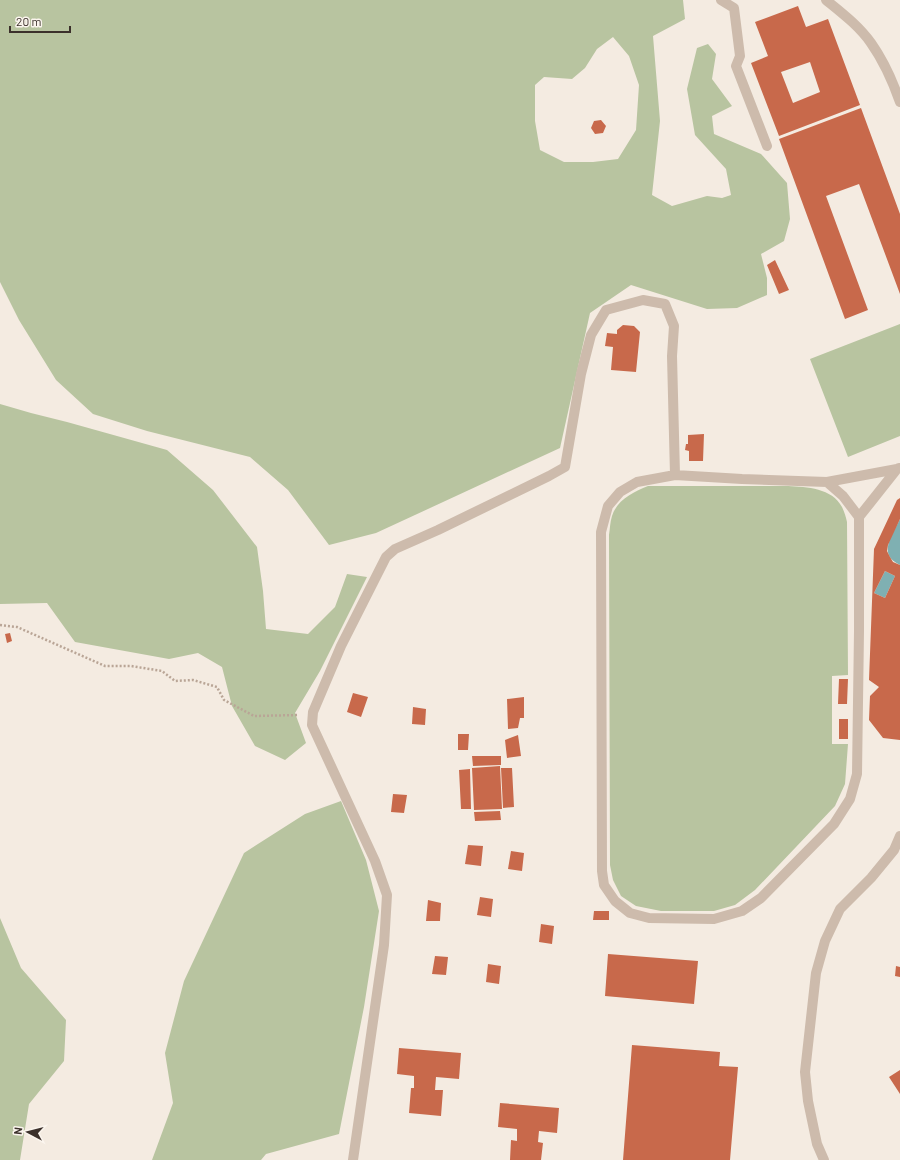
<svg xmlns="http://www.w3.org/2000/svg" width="900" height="1160" font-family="Barlow,sans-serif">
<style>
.green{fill:#b8c4a0;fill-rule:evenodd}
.water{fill:#7fb0b2}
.building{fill:#c8694b;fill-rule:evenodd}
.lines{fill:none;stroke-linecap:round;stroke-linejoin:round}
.path{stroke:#b9a596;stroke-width:2.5;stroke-dasharray:2 2;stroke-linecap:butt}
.minor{stroke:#cdbbac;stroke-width:10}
</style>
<rect width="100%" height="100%" fill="#f4ebe1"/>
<!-- green -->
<path class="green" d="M0,0H683L685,19L653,36L660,121L652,195L672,206L707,196L722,198L731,195L726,169L695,135L687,89L697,48L708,44L716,54L712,79L732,106L712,116L714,134L761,154L787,183L790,219L784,241L761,254L767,278V295L737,308L707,309L631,285L590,313L560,448L376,533L329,545L288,490L250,457L147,431L93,414L56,380L19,320L0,282ZM613,37L629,56L639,85L636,130L618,159L593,162H564L540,150L535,121V85L544,77L572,79L585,68L597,49Z
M900,324V436L848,457L810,359Z
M0,404L31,413L67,422L167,450L213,490L257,547L263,591L266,629L308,634L335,607L347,574L367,577L320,671L295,713L306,743L285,760L255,746L232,706L222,667L198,653L169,659L75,642L47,603L0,604Z
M648,486H788C807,487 832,488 842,507C844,511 846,517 847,522L848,675L832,676V744H848L845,784L835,806L755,890L735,905L714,911H661L636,906L621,896L613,880L610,865L609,535C610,529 610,522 612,516C617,500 633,492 648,486Z
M341,801L366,860L379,911L364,1007L339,1134L266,1154L261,1160H152L173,1103L165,1053L184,981L244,853L305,814Z
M0,918L21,968L66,1020L64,1061L29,1104L20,1160H0Z"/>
<!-- water -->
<path class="water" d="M900,519V565C877,554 892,536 900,519Z
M885,571L895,576L885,598L874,593Z"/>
<!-- building -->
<path class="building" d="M798,6L806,27L828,19L860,105L779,136L751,63L768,56L755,22ZM810,62L820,92L793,103L781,72Z
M861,108L900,214V294L859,184L826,196L868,310L845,319L779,139Z
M601,120L606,126L603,133L595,134L591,128L594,121Z
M775,260L789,290L779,294L767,265Z
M623,325L634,326L640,332L636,372L611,370L613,347L605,346L607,333L617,334V330Z
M704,434L703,461H689V451L685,450L686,444H688V435Z
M900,498V519L888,545L887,551L890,557L893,562L900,565V740L883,738L869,720L870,696L879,687L869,680L874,549L897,500ZM885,571L895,576L885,598L874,593Z
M10,633L12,641L7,643L5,634Z
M839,679H848L847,704H838Z
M353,693L368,697L361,717L347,712Z
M524,697V718H520L518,728L508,729L507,699Z
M413,707L426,709L425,725L412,724Z
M839,719H848V739H839Z
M458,734H469L468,750H458Z
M518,735L521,756L507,758L505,740Z
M472,756H501V765L473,766Z
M500,766L502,809L474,810L472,768Z
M501,768H512L514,807L503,808Z
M470,769L471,809H461L459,770Z
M393,794L407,795L404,813L391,812Z
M500,811L501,820L475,821L474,812Z
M468,845L483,846L481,866L465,864Z
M511,851L524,853L522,871L508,869Z
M480,897L493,899L491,917L477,915Z
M428,900L441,903L440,921H426Z
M594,911H609V920H593Z
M541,924L554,926L552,944L539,942Z
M608,954L698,961L694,1004L605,996Z
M435,956L448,957L446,975L432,974Z
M488,964L501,966L499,984L486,982Z
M896,966L900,967V977L895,976Z
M632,1045L720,1052L719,1066L738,1067L730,1160H623Z
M399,1048L461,1053L459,1079L436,1077L435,1090H443L441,1116L409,1113L411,1088H414V1076L397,1074Z
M900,1070V1094L889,1077Z
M500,1103L559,1108L557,1133L539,1131L538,1142L543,1143L541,1160H510L511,1140L517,1141V1129L498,1127Z"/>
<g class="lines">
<!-- path -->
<path class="path" d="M0,625L17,627L105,666H131L162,671L175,681L193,680L217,687L224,700L254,716L299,715"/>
<!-- minor -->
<path class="minor" d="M721,0L734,8L740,56L736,66L767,146
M826,0C842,13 859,26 871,43C883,60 893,82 900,102
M675,475L742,479L827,482L843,496L859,517V631L857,774L850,799L834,824L761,898L742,911L714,919L649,918L630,913L615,901L604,885L602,871L601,532L608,506L620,492L637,482Z
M827,482L897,469
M859,517L897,469L899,468
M353,1160L384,945L387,895L375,861L312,725L313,712L341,646L386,557L395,549L438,530L549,476L565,467L581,374L591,335L606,310L643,300L665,304L674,326L672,356L675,475
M824,1160L817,1144L808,1101L805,1072L816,973L825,941L840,909L871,878L894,850L900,836"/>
</g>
<!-- north arrow -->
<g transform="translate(28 1132) rotate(277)" stroke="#fbf5ee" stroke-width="3" paint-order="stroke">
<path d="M0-3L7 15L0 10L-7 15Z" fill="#3b302b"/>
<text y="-6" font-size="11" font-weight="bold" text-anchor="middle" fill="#3b302b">N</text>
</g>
<!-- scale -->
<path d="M10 26v6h60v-6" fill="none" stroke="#3b302b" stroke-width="2"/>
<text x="16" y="26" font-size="12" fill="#3b302b" stroke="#fbf5ee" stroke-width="3" paint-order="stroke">20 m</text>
</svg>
